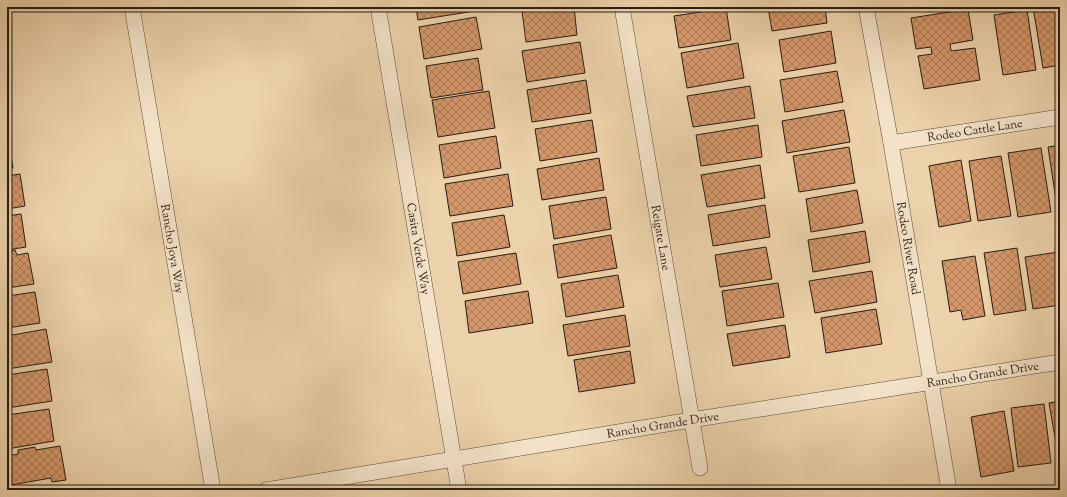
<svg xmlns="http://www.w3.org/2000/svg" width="1067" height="497" font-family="'Sorts Mill Goudy',serif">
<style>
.building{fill:url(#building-cross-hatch);stroke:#271c12}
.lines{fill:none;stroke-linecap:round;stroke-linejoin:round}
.minor-casing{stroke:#584a38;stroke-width:16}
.minor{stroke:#f3e2c8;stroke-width:15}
.labels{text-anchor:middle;stroke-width:3;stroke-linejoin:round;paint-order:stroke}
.street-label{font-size:12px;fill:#271c12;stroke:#f3e2c8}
</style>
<defs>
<pattern id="building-cross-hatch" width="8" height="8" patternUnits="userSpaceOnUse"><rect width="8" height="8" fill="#d3976a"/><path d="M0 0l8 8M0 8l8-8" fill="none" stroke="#ab7a56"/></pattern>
</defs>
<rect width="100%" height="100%" fill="#ecd2aa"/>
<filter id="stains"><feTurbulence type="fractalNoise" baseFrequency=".005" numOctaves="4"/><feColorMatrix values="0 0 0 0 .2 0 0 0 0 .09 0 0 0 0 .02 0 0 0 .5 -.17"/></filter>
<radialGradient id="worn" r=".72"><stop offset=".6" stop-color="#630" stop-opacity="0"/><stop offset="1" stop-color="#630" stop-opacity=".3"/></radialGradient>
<!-- building -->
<path class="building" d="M416,7H480L481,10L418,20Z
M550,7H574L577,35L526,42L522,11Z
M768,7H825L827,23L772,31Z
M1033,7H1060V65L1043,68Z
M726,8L731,40L679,48L674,16Z
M968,9L973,40L950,44L951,51L975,48L980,80L924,89L918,56L932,54L931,47L916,49L911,18Z
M1027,10L1036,70L1003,75L994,15Z
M476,17L482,49L424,59L419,27Z
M831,31L836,63L784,72L779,40Z
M580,42L585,73L527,82L522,51Z
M738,43L744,78L687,88L681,53Z
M478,58L483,90L431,98L426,66Z
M837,71L843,102L785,112L780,80Z
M586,80L591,113L532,122L527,90Z
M750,86L755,118L693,127L687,96Z
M489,91L495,128L438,137L432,100Z
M844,110L850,142L787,153L782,121Z
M592,120L597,152L540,161L535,129Z
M758,125L762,157L701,166L696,135Z
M7,132L13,168L7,169Z
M496,136L501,168L444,178L439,145Z
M1060,145V199L1056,200L1048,147Z
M849,147L855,183L799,192L793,156Z
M1041,148L1051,212L1018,217L1008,153Z
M1001,156L1011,216L978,221L969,161Z
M599,158L604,190L542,200L537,169Z
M961,160L971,221L939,227L929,166Z
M760,165L765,198L707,207L701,175Z
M20,174L25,206L7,209V176Z
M508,174L513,206L450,216L445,184Z
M857,190L863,223L811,232L806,199Z
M606,197L611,229L554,239L549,206Z
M765,205L770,237L713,246L708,215Z
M21,214L26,247L7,250V216Z
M504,215L510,247L457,256L452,223Z
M865,231L870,262L813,272L808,240Z
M611,235L617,268L558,278L553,245Z
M766,247L772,279L720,287L715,255Z
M1017,248L1026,310L994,315L984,253Z
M15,250L17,255L28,253L34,284L7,288V251Z
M1058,252L1060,263V305L1033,309L1025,257Z
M516,253L521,284L463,294L458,262Z
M975,256L985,316L963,320L961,310L950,312L942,261Z
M872,271L877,302L815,313L809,281Z
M618,275L624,307L566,317L561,284Z
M778,283L784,317L727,326L722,291Z
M528,291L533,323L469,333L465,301Z
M35,292L40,323L7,328V296Z
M876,309L882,344L826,353L821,318Z
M625,315L630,346L568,356L563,325Z
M785,325L790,357L733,366L727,334Z
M46,329L52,362L7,369V336Z
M630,351L635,383L579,392L574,360Z
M47,369L52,401L7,408V375Z
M1060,401V466L1049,403Z
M1044,404L1051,463L1018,467L1011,408Z
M49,409L54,441L7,449V415Z
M1004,411L1014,471L981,477L971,417Z
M60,446L66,480L52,482L51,478L11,485L10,478L7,479V456L18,454V450L35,447L36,450Z"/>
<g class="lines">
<!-- minor casing -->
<g class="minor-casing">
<g id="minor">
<path id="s1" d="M132,7L213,490"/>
<path id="s2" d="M378,7L459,490"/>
<path id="s3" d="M622,7L700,468"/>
<path id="s4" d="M866,7L891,143L949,490"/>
<path id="s5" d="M891,143L1060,117"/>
<path id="s6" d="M266,490L691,420L1060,362"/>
</g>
</g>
<!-- minor -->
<use href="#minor" class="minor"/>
</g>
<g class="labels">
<!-- street labels -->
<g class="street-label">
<text dy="4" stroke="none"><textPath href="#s5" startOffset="85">Rodeo Cattle Lane</textPath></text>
<text dy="4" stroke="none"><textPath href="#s3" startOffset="234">Reigate Lane</textPath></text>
<text dy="4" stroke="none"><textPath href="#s1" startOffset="245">Rancho Joya Way</textPath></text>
<text dy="4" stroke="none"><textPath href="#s2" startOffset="245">Casita Verde Way</textPath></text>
<text dy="4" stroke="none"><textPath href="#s4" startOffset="245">Rodeo River Road</textPath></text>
<text dy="4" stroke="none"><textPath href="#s6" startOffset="726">Rancho Grande Drive</textPath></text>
<text dy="4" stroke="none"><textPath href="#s6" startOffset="402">Rancho Grande Drive</textPath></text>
</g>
</g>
<!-- margin -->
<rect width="1067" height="497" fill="none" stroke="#ecd2aa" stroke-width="24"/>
<rect x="8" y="8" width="1051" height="481" fill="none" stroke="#271c12" stroke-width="2"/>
<rect x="12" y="12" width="1043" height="473" fill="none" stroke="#271c12"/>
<rect width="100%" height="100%" filter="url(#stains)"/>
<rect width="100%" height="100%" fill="url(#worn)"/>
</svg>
